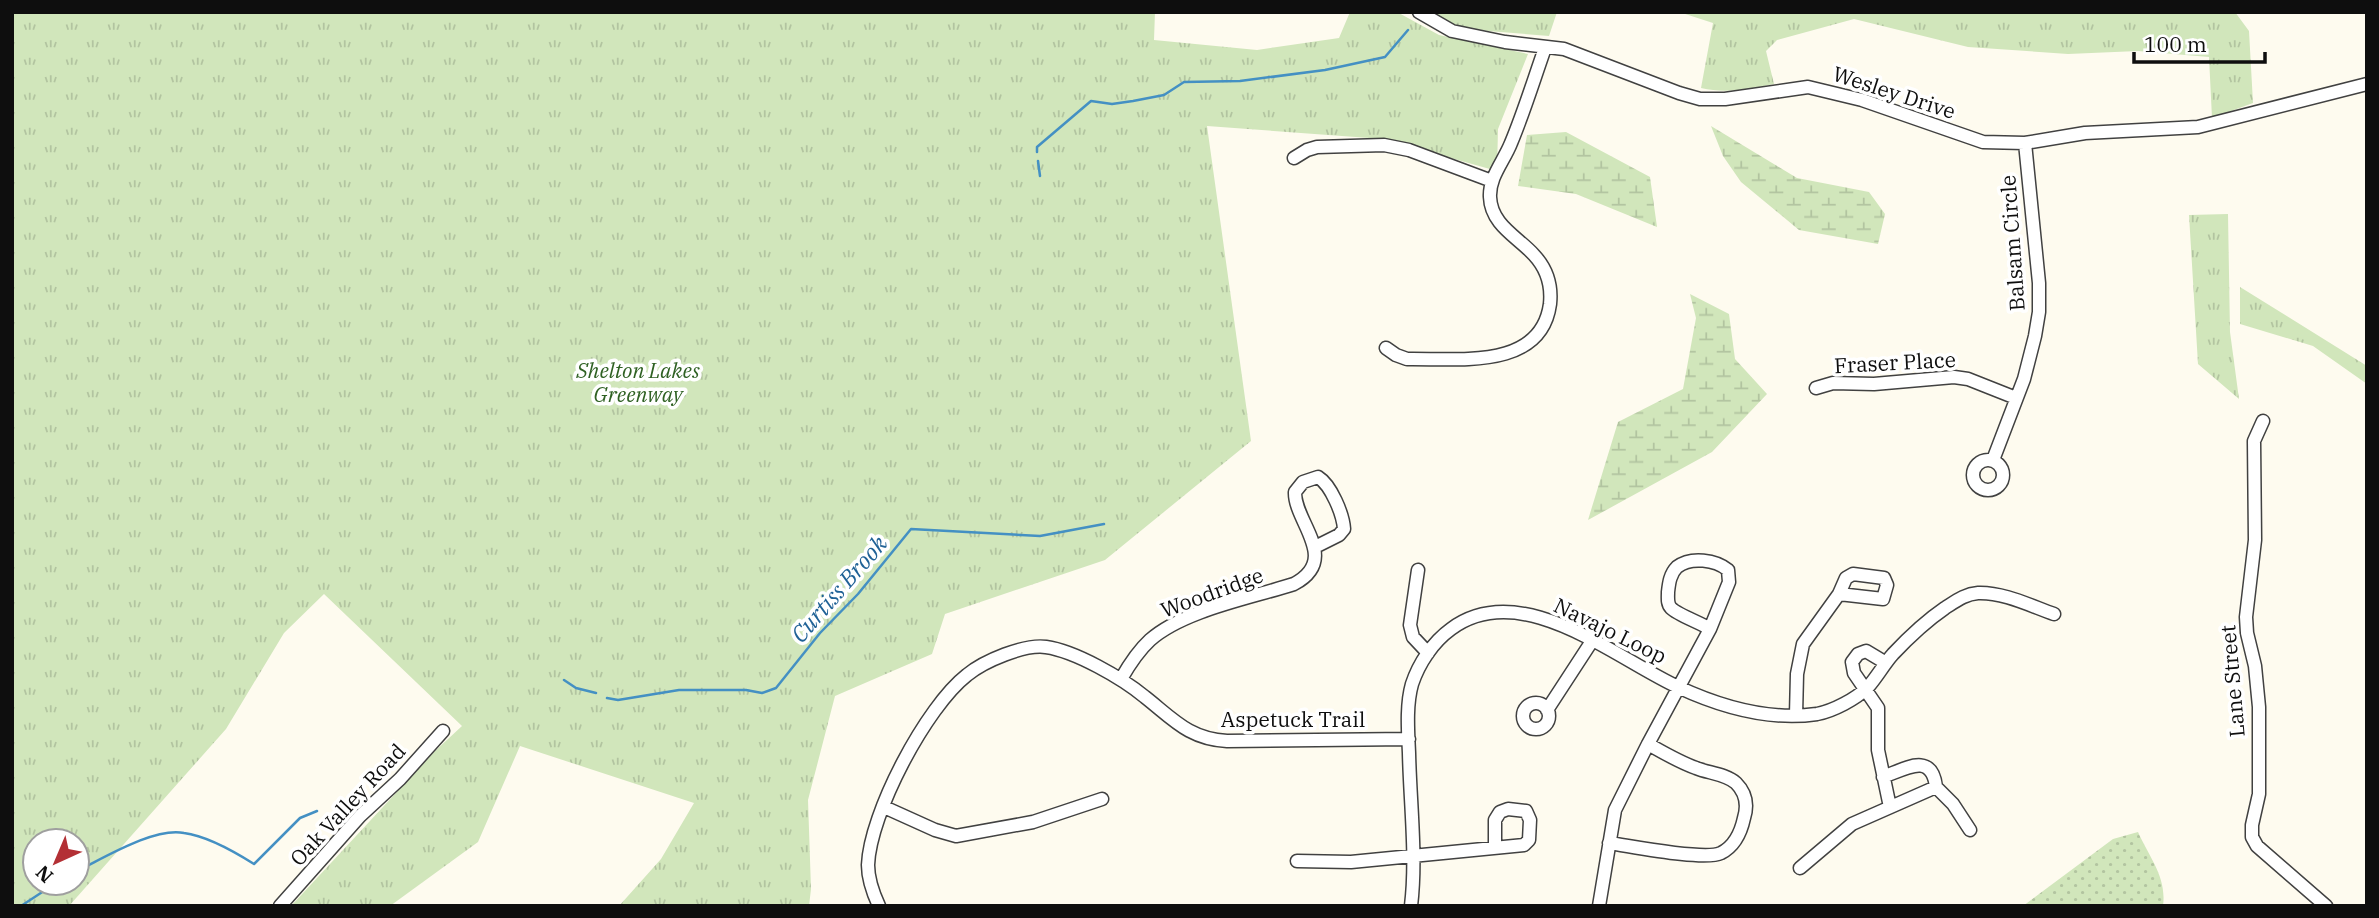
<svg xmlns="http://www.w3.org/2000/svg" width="2379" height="918" font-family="'IBM Plex Serif',serif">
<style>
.grass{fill:url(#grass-dots)}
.wetland{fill:url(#wetland-marsh)}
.park{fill:url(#park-tufts);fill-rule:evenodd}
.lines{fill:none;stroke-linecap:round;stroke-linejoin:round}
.stream{stroke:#4490c3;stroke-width:2.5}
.minor-casing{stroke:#414141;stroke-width:15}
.minor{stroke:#fff;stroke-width:12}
.labels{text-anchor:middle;stroke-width:7;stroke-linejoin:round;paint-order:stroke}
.street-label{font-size:21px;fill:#0e0e0e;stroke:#fff}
.park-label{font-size:21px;font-style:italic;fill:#2f6123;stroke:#fff}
.water-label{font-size:23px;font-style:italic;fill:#206296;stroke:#fff}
</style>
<defs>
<pattern id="grass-dots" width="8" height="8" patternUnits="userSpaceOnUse" patternTransform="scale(1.75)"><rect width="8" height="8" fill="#d1e6bb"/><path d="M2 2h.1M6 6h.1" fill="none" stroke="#b2c4a0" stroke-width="1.8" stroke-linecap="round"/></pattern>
<pattern id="wetland-marsh" width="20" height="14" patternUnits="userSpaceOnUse" patternTransform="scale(1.75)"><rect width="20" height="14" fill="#d1e6bb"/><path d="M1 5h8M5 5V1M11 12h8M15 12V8" fill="none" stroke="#b2c4a0"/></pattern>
<pattern id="park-tufts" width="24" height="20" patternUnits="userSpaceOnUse" patternTransform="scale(1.75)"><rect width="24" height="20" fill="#d1e6bb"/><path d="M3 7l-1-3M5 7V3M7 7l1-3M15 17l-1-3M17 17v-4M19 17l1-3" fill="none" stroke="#b2c4a0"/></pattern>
</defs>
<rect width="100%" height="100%" fill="#fefbef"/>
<!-- grass -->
<path class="grass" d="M2138,832C2149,857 2167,877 2163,906H2023L2113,839Z"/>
<!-- wetland -->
<path class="wetland" d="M1711,126L1797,178L1869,192L1885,214L1878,244L1799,230L1741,182L1723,156Z
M1566,132L1650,177L1657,227L1576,194L1518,186L1527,135Z
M1690,294L1729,314L1735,359L1767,394L1712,452L1588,520L1618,422L1683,389L1696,318Z"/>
<!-- park -->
<path class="park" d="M12,12H1155L1154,40L1257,50L1339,38L1350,12H1397L1439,35L1528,54L1498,129L1497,171L1383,139L1207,126L1251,441L1105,560L945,614L932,654L835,696L808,800L811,889L809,906H619L661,859L694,803L520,746L478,842L390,906H291L434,752L462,726L324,594L284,633L226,729L69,906H12ZM35,841H77V883H35Z
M1433,12H1557L1549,36L1488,31L1454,25Z
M1679,12H2235L2249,31L2253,103L2212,118L2209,57L2138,51L2068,54L1968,47L1854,19L1777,40L1766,51L1774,84C1749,89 1726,94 1701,88L1713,23Z
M2228,214L2230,332L2239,399L2198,364L2189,215Z
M2240,287L2367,366V384L2313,346L2240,324Z"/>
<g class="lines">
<!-- stream -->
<path class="stream" d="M1037,152V147L1091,101L1112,104L1133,101L1164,95L1184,82L1240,81L1325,70L1385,57L1408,30
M1038,161L1040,176
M564,680L576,688L596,693
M607,698L618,700L679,690H746L762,693L776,688L820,633L858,594L911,529L1040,536L1104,524
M77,871C104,858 154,827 184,833C207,836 235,852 254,864L300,818L317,811
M21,906L56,883"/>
<!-- minor casing -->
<g class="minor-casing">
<path id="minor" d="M1419,12L1452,31L1505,42L1564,49L1679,93L1700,99H1725L1808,87L1862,100L1983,142L2025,143L2085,133L2198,127L2367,84
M1294,158L1307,150L1317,147L1384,145L1409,150L1492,181
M1386,348L1396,355L1407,359C1456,358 1541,371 1550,304C1552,285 1547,269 1534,255C1518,237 1491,225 1490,197C1489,177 1504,161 1511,143C1524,112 1534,79 1545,48
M1816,388L1833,383L1874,384L1954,377L1968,379L2016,398
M2263,421L2254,441L2255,540L2246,617L2247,633L2255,666L2259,707V794L2252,825V837L2257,846L2326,906
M1973 475a15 15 0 1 1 30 0a15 15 0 1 1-30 0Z
M1993,460L2024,379L2035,336L2039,312V283L2025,143
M1418,570L1410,625L1413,637L1428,653
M1853,574L1884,578L1887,585L1883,599L1839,594L1846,578Z
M1886,663L1866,651L1858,654L1852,662L1854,673L1878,708V750L1890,807
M1121,679C1129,665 1138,651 1150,640C1184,610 1251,598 1294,584C1341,559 1294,522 1295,492L1303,482L1318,477C1331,485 1343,514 1344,529L1339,535L1315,547
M1523 716a13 13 0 1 1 26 0a13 13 0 1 1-26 0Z
M1547,710L1592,641
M1796,715L1797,674L1803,644L1839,594
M1883,777C1905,769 1932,751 1936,787L1953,804L1970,830
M884,807L935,830L956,836L1033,822L1102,799
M1609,843C1631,846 1704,861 1721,853C1735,846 1741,832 1744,818C1748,805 1746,793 1736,783C1726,774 1708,773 1696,768C1679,762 1664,753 1648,744
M1297,861L1351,862L1524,845L1529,840L1530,820L1526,811L1508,809L1500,812L1495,820V847
M1800,868L1852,824L1936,787
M280,906L360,816L400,779L443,731
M879,906C873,893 868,880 868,865C870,813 926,707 967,675C984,661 1024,644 1046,647C1075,651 1122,678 1145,697C1173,719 1189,739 1227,741L1409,739
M1411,906C1417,857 1410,802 1409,753C1408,731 1406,705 1412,684C1419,663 1433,642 1451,629C1521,577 1615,658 1678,687C1721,707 1769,721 1817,714C1833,711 1856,699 1868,687C1877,677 1884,664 1893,654C1909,637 1926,621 1945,608C1956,601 1965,594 1978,593C2003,592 2031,606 2054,614
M1599,906L1615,810L1648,744L1710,629L1729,582L1728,570C1716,560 1691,556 1677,567C1670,574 1669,583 1668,592C1668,598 1667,604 1671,608C1678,615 1701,623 1710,629"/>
</g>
<!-- minor -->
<use href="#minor" class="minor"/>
</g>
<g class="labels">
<!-- street labels -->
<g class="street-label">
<text transform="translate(1894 93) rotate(18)" y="7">Wesley Drive</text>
<text transform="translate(2013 243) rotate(-94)" y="7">Balsam Circle</text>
<text transform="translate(1895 363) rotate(-3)" y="7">Fraser Place</text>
<text transform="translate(1212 593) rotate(-20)" y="7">Woodridge</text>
<text transform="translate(1610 631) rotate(26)" y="7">Navajo Loop</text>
<text transform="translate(2233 681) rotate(-95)" y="7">Lane Street</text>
<text x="1293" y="727">Aspetuck Trail</text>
<text transform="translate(348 805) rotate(-47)" y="7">Oak Valley Road</text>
</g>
<!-- park labels -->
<g class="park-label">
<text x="638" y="378">Shelton Lakes<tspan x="638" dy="24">Greenway</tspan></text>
</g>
<!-- water labels -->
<g class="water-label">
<text transform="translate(839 589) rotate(-49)" y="8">Curtiss Brook</text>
</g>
</g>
<!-- border -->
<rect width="2379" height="918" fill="none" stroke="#0e0e0e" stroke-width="28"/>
<!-- north arrow -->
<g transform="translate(56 862) rotate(224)"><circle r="33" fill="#ffffff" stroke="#9f9f9f" stroke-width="2"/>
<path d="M0-5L12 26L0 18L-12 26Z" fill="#b33035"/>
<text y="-10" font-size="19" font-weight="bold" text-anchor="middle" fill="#0e0e0e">N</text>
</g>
<!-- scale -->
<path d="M2134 52v10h131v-10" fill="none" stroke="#0e0e0e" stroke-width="3.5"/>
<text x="2144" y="52" font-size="21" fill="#0e0e0e" stroke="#ffffff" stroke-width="5" paint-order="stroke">100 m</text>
</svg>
